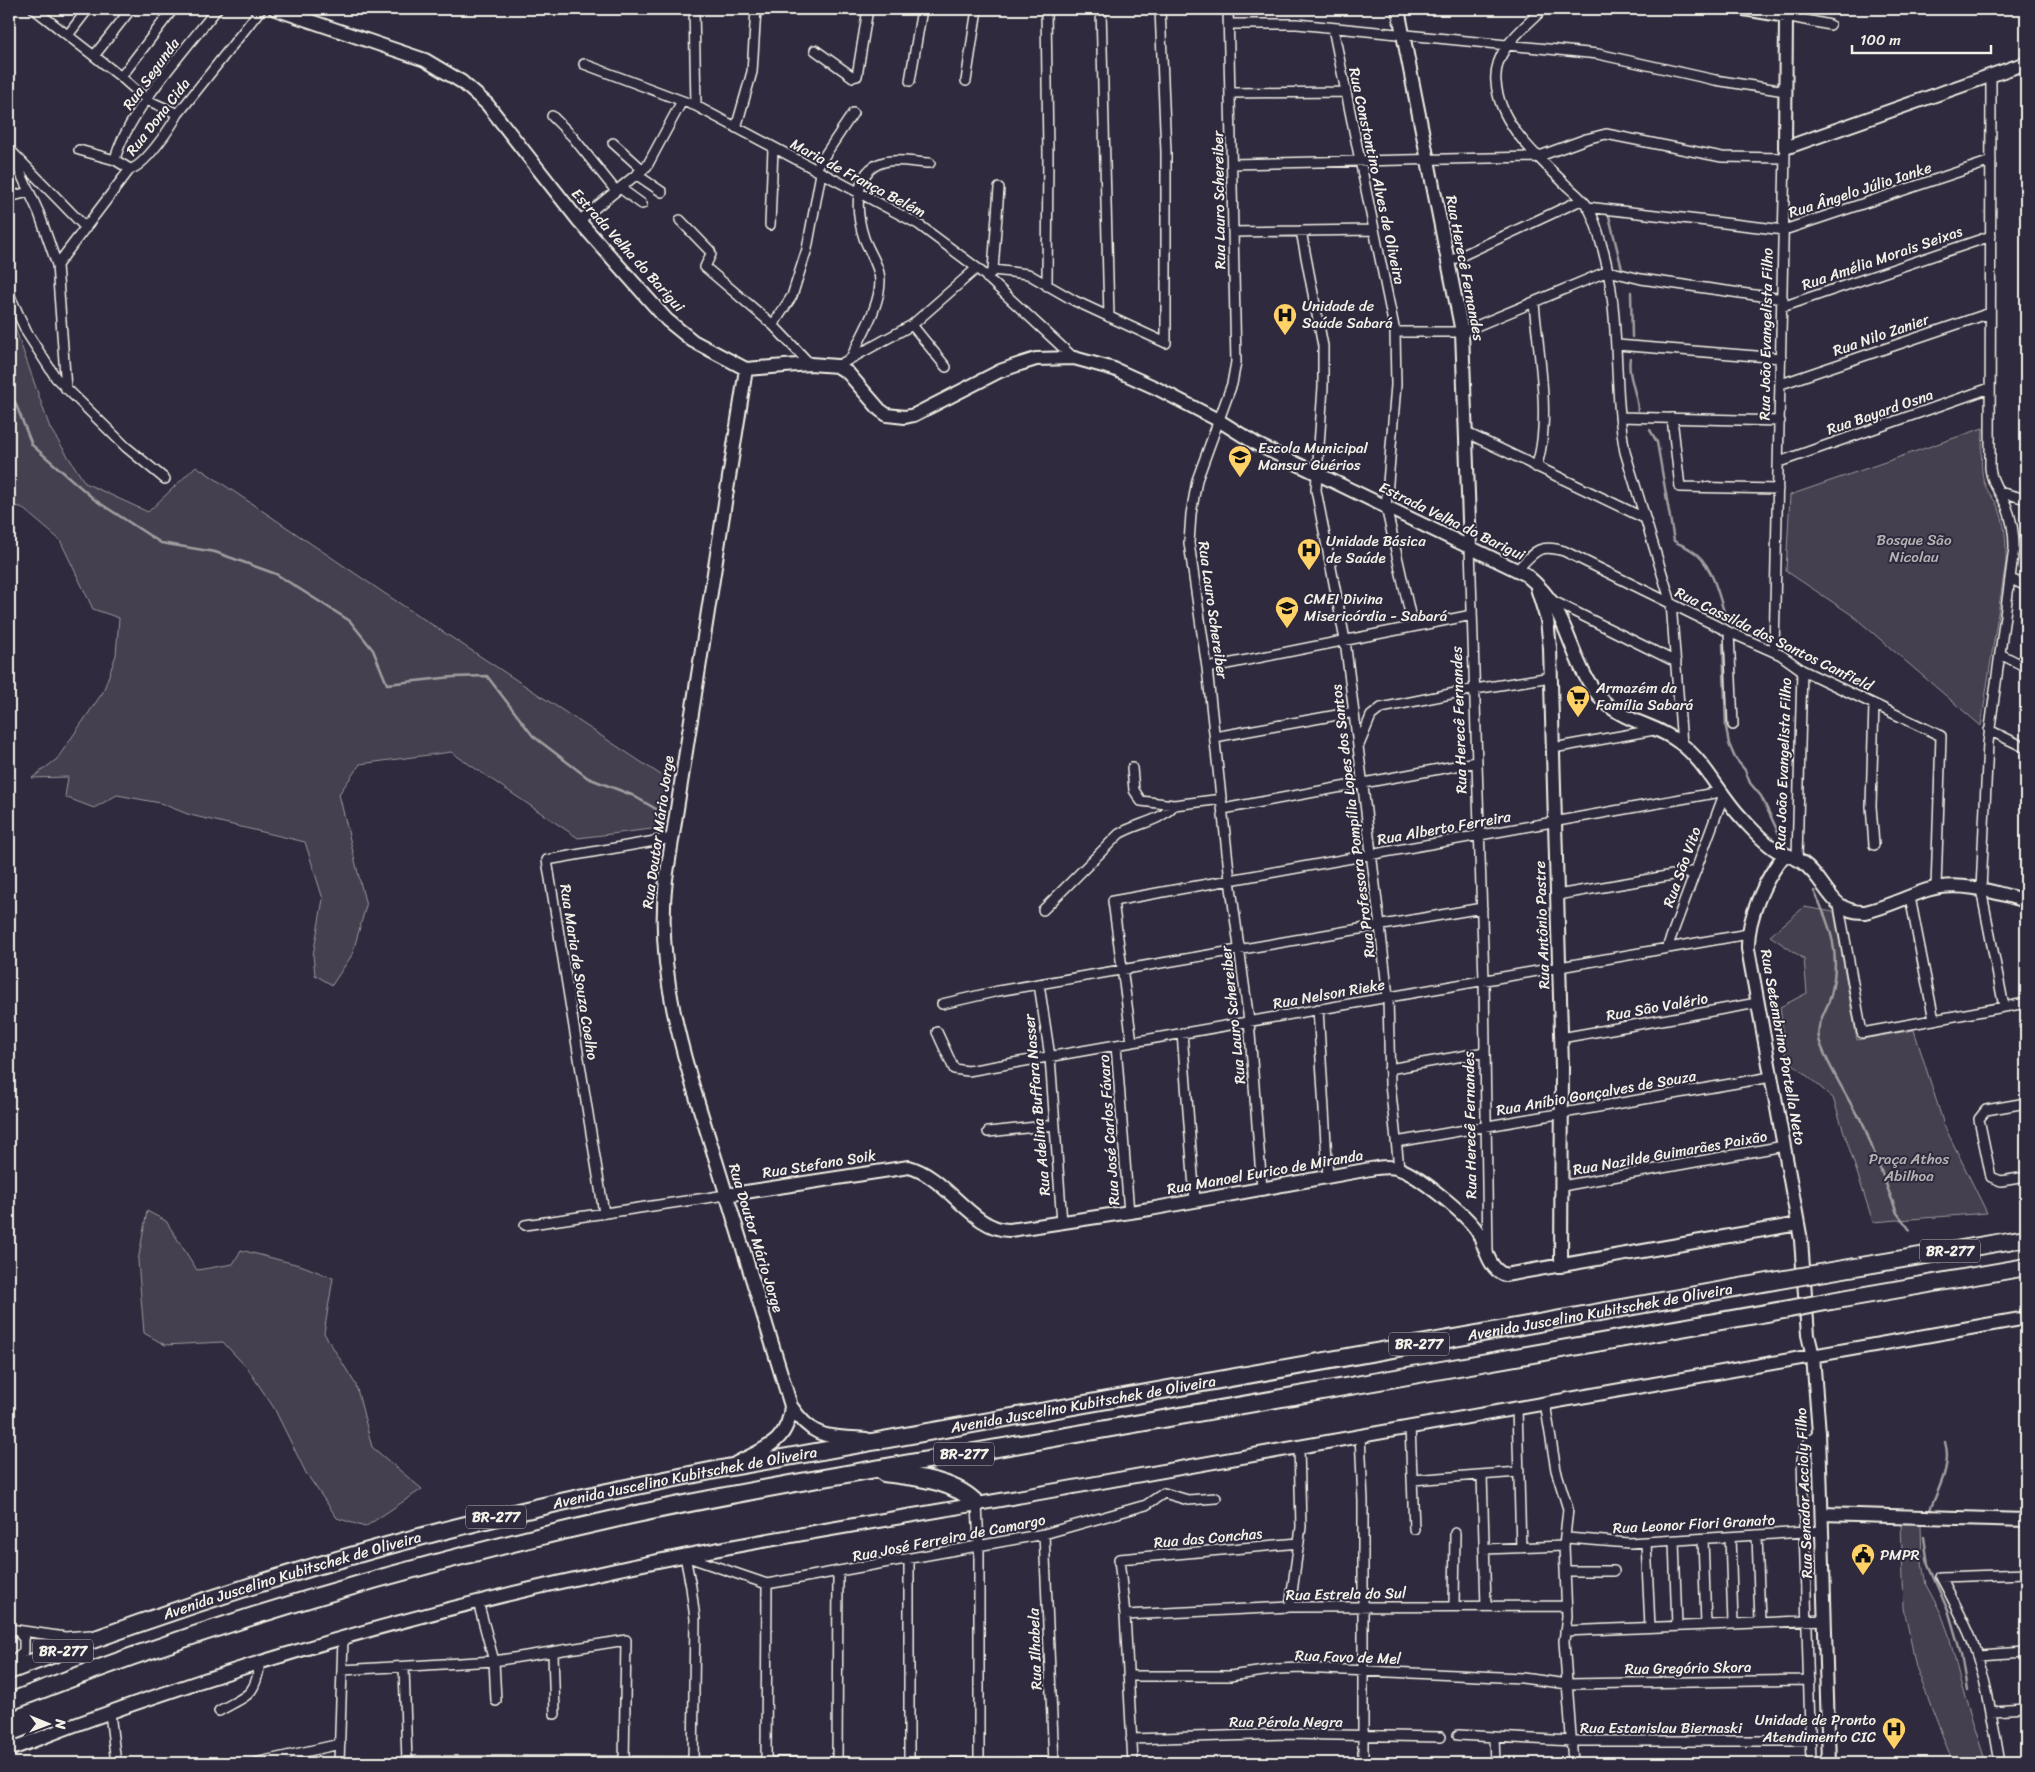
<svg xmlns="http://www.w3.org/2000/svg" width="2035" height="1772" font-family="Sriracha,sans-serif">
<style>
.green{fill:#454050;stroke:#9c989c}
.lines{fill:none;stroke-linecap:round;stroke-linejoin:round}
.stream{stroke:#a19ea0;stroke-width:2.5}
.street-casing{stroke:#f4f1e8;stroke-width:12}
.secondary-casing{stroke:#f4f1e8;stroke-width:16}
.highway-casing{stroke:#f4f1e8;stroke-width:20}
.street{stroke:#2f2a3d;stroke-width:9}
.secondary{stroke:#2f2a3d;stroke-width:12}
.highway{stroke:#2f2a3d;stroke-width:16}
.highway-bridge-casing{stroke:#f4f1e8;stroke-width:20;stroke-linecap:butt}
.highway-bridge{stroke:#2f2a3d;stroke-width:16}
.labels{text-anchor:middle;stroke-width:4;stroke-linejoin:round;paint-order:stroke}
.shield{fill:#2f2a3d;stroke:#b9b5b5;stroke-width:1}
.shield-label{font-size:14px;font-weight:bold;fill:#f4f1e8}
.street-label{font-size:15px;fill:#f4f1e8;stroke:#2f2a3d}
.poi-label{font-size:15px;fill:#f4f1e8;stroke:#2f2a3d;text-anchor:start}
.park-label{font-size:15px;fill:#b7b3b3;stroke:#2f2a3d}
</style>
<rect width="100%" height="100%" fill="#2f2a3d"/>
<filter id="ink" filterUnits="userSpaceOnUse"><feTurbulence type="fractalNoise" baseFrequency=".02" numOctaves="2"/><feDisplacementMap in="SourceGraphic" scale="10" xChannelSelector="R" yChannelSelector="G"/><feConvolveMatrix kernelMatrix="1 2 1 2 8 2 1 2 1" color-interpolation-filters="sRGB"/></filter>
<g filter="url(#ink)">
<!-- green -->
<path class="green" d="M9,310L50,428L85,483L148,512L196,466L390,597L667,779L660,828L578,838L451,752L360,764L339,794L366,906L352,955L332,985L315,975L313,955L323,899L305,842L190,815L160,803L117,795L94,808L65,797L68,777L32,778L57,759L103,692L116,655L119,618L93,609L60,540L21,507L9,506Z
M1983,428C1983,445 1979,465 1984,482C1986,490 1993,497 1997,505C2006,523 2006,542 2006,561L1981,726L1852,615L1786,571L1790,495Z
M1804,907L1834,912L1857,1040L1914,1030L1944,1125L1987,1213L1873,1222L1833,1098L1786,1058L1780,1007L1807,993L1804,959L1770,936Z
M147,1211L166,1221L197,1270L233,1264L241,1250L303,1266L333,1278L324,1333L356,1385L372,1447L422,1489L365,1527L337,1518L306,1473L274,1408L248,1369L223,1342L165,1345L144,1333L138,1261Z
M1901,1523L1921,1524L1922,1563L1926,1585L1941,1613L1949,1635L1961,1685L1986,1763H1953L1916,1667L1904,1608Z"/>
<g class="lines">
<!-- stream -->
<path class="stream" d="M1609,216L1622,269
M1631,292L1632,337
M1630,358C1627,375 1637,392 1638,410
M9,387L32,445L95,500L161,543L215,552L276,574L350,621L373,650L387,684L453,677L487,676L533,736L588,778L632,795L656,809
M1650,430L1657,442L1674,541C1680,545 1686,546 1691,550C1712,562 1718,593 1725,615
M1723,644L1726,727L1729,744L1735,758L1745,770L1750,783L1761,796L1779,834L1785,841
M1814,891C1831,926 1841,955 1831,995C1827,1011 1816,1021 1819,1039C1823,1057 1847,1096 1857,1115L1861,1118L1897,1213L1910,1230
M1930,1510C1939,1487 1952,1466 1945,1442
M1924,1537L1928,1565L1949,1613L1961,1654L1967,1691"/>
<!-- street casing -->
<g class="street-casing">
<path id="street" d="M34,9L121,77L147,100L178,114
M694,9L696,106L918,224L977,268L1074,358
M1046,9L1048,154L1047,286
M1101,9L1109,317
M1228,9L1236,362L1232,384L1197,480L1191,514L1189,543L1207,668L1230,880L1249,1021L1262,1189
M1543,9C1523,29 1493,50 1496,82C1499,124 1536,155 1564,183C1572,191 1582,198 1588,207C1594,218 1598,231 1601,243C1622,311 1612,383 1625,452L1671,603L1682,744
M1786,16L1830,25
M1229,24H1297L1598,54L1715,80L1785,91
M1333,28L1395,332L1396,385L1386,507L1413,627
M68,35L88,9
M815,50L853,77L857,76L868,9
M94,56L131,9
M584,64L696,106
M1991,75L1990,468C1991,482 2000,492 2006,505C2012,519 2014,533 2014,548L1988,743L1981,889L2004,1007
M121,77L173,9
M910,81L922,9
M966,81L977,9
M1230,93L1346,92
M552,116L572,136L616,191
M736,128L752,72L756,9
M613,143L643,170
M9,148L39,213L57,265L66,389
M79,150L115,160L130,169
M13,153L86,228
M115,160C125,116 188,46 217,9
M1232,164L1537,157L1586,139L1606,134L1722,157L1785,158
M815,170L853,113
M637,175L662,192
M620,188L642,204
M9,197L29,192
M1587,207L1784,230L1991,161
M680,220L710,251L711,254L705,267L773,325L810,364
M579,221L647,166L682,101
M770,225L773,148
M1301,231L1323,346V387L1316,490L1345,640L1380,926L1388,997L1390,1084L1399,1168
M1233,232L1374,230
M1448,262L1581,200
M57,265L130,169C144,167 171,127 178,114L261,9
M993,270L999,188
M987,278L993,270L1028,274L1075,301L1166,343V152L1160,9
M9,294L27,333L56,378L126,447L165,479
M1534,303C1538,351 1552,423 1536,467
M1782,307L1991,236
M773,325L792,296L807,249L821,173
M912,325L946,367
M1395,332H1462L1608,271L1641,279L1783,299
M1617,345L1781,358
M852,356C862,334 880,306 880,281C880,266 869,252 864,238C856,214 852,170 884,162C897,158 916,163 930,163
M837,366L912,325L977,268
M1781,384L1990,313
M1620,417L1780,421
M1672,418L1680,487L1778,489
M1467,433L1644,518
M1779,462L1990,388
M1999,492L2026,499
M1470,547L1484,980L1488,1252
M1517,570C1534,552 1539,543 1564,551L1729,632L1781,655L1802,670L1941,736L1936,888
M2011,579L2026,586
M1551,600L1676,662
M1729,632L1733,725
M1774,651L1785,154
M2000,654L2026,667
M1207,668L1472,615
M1989,730L2026,748
M1215,737L1354,712
M1359,745L1371,716L1381,708L1475,689L1551,677
M1553,748L1654,730
M1132,768L1134,790L1141,801L1174,805L1222,799
M1223,809L1477,762
M1874,845L1871,806L1874,704
M1797,859L1802,670
M1557,895L1696,871
M1910,897L1934,1020
M1839,906L1862,1033L2026,1003
M1043,910L1119,834C1137,823 1160,822 1174,805
M1667,948L1723,797
M1039,984L1050,1057L1062,1223
M942,1004L998,991L1482,908
M1318,1009L1328,1177
M937,1032L954,1069L968,1071L1748,934
M1182,1033L1195,1201
M1561,1038L1757,1003
M1132,1042L1113,901L1720,792
M1116,1045L1129,1213
M1389,1069L1485,1052
M2026,1103L1986,1110L1979,1119L1991,1177L2001,1181L2026,1177
M988,1132L1055,1125
M1396,1142L1771,1077
M1562,1186L1784,1146
M604,1213L547,860L672,838
M525,1225L726,1195
M1545,1403L1556,1470L1568,1509L1564,1546L1567,1616L1564,1641L1573,1763
M1517,1408L1521,1548
M1410,1426L1414,1529
M1360,1435L1363,1501V1763
M1482,1475L1486,1606
M1412,1480L1519,1472
M977,1504L979,1546V1763
M1757,1535L1760,1622
M1730,1537L1733,1623
M1567,1538L1629,1543L1822,1531
M1703,1539L1706,1625
M1674,1541L1677,1626
M1646,1542L1650,1627
M1484,1549L1564,1546
M685,1556L767,1584L1044,1534L1146,1505L1164,1493L1188,1500L1216,1498
M685,1556L691,1587L695,1619L693,1763
M1565,1571H1614
M478,1602L494,1661L496,1701
M1454,1606L1455,1533
M1290,1607L1301,1527L1299,1446
M1125,1615L1290,1607L1567,1606
M9,1629L65,1637L90,1635
M1565,1631L1825,1620
M553,1653L555,1714
M1977,1655L2026,1652
M9,1664L24,1651V1639L17,1630
M404,1667L407,1763
M342,1670L494,1661L626,1640L624,1763
M1128,1676H1230L1278,1669L1301,1668L1522,1678L1568,1684L1809,1680
M219,1711C247,1695 255,1697 260,1663
M1991,1711L2026,1709
M110,1713L116,1763
M1458,1735L1572,1741H1811
M1494,1737L1495,1763
M1131,1739L1285,1734L1441,1737
M407,1761L1054,1763L1044,1534
M255,1763L340,1744
M339,1763L343,1638
M766,1763L767,1584
M837,1763L838,1573
M909,1763V1560
M1133,1763L1125,1615L1119,1559L1299,1543
M1811,1763L1802,1460L1805,1446L1819,1433
M2000,1763C1993,1723 1987,1681 1973,1643C1964,1620 1952,1598 1941,1577L2026,1574"/>
</g>
<!-- secondary casing -->
<g class="secondary-casing">
<path id="secondary" d="M275,9L425,60L462,82L487,104L579,221L667,320L693,341L746,369L810,364L837,366L848,373L880,410L887,415L905,417L914,415L1000,371L1020,364L1036,359L1074,358L1114,369L1156,388L1218,420L1258,445L1525,574C1536,583 1548,595 1555,608C1571,636 1577,671 1599,696C1620,722 1655,723 1680,743C1705,762 1719,793 1740,816C1751,828 1762,841 1776,850C1785,855 1795,857 1803,863C1828,881 1829,913 1865,912C1887,907 1906,897 1927,890C1959,880 1995,892 2026,901
M1398,9L1462,332L1470,547
M1744,9L1786,16L1785,148L2026,63
M746,369L666,879C654,978 689,1073 718,1167C742,1247 767,1326 791,1406C814,1440 828,1436 866,1439
M1537,588L1547,620L1550,648L1562,1067L1561,1266
M1785,855C1765,877 1747,919 1748,949L1801,1240L1808,1335L1813,1356L1819,1433L1829,1763
M726,1195L909,1167C947,1177 973,1231 1010,1230L1150,1209L1376,1168C1384,1167 1392,1166 1399,1169C1417,1174 1467,1215 1477,1231C1486,1246 1487,1268 1505,1275L1798,1224
M736,1463C765,1448 788,1443 791,1406
M1822,1514L2026,1520
M9,1750C205,1673 410,1614 615,1570C754,1540 895,1519 1034,1494C1365,1434 1696,1378 2026,1318"/>
</g>
<!-- highway casing -->
<g class="highway-casing">
<g id="highway">
<path d="M1826,1272L2026,1238"/>
<path d="M1831,1301L2026,1267"/>
<path d="M884,1473C915,1477 955,1480 977,1504"/>
<path id="s1" d="M9,1671C168,1610 332,1557 498,1517C573,1498 650,1483 726,1468L1785,1279"/>
<path d="M9,1702C211,1623 420,1562 632,1515C776,1484 922,1462 1066,1436C1307,1394 1548,1351 1789,1309"/>
</g>
</g>
<!-- street -->
<use href="#street" class="street"/>
<!-- secondary -->
<use href="#secondary" class="secondary"/>
<!-- highway -->
<use href="#highway" class="highway"/>
<!-- highway-bridge casing -->
<g class="highway-bridge-casing">
<path id="highway-bridge" d="M1785,1279L1826,1272
M1789,1309L1831,1301"/>
</g>
<!-- highway-bridge -->
<use href="#highway-bridge" class="highway-bridge"/>
</g>
</g>
<!-- icons -->
<defs>
<g id="hospital-pin" transform="scale(1.25)"><path d="M0 17L-7.5 6A9.5 9.5 0 1 1 7.5 6Z" fill="#ffd166" stroke="#2f2a3d"/><path d="M-5-5h3v3.5h4V-5h3V5h-3V1.5h-4V5h-3Z" fill="#111"/></g>
<g id="school-pin" transform="scale(1.25)"><path d="M0 17L-7.5 6A9.5 9.5 0 1 1 7.5 6Z" fill="#ffd166" stroke="#2f2a3d"/><path d="M0-5L7-2L0 1L-7-2ZM-4 1L0 2.5L4 1V4Q0 6-4 4Z" fill="#111"/></g>
<g id="supermarket-pin" transform="scale(1.25)"><path d="M0 17L-7.5 6A9.5 9.5 0 1 1 7.5 6Z" fill="#ffd166" stroke="#2f2a3d"/><path d="M-6-5.5h2.5l.6 2H6L4.5 2H-2.5L-4.4-4H-6ZM-1.5 3.2a1.3 1.3 0 1 0 .1 0ZM3 3.2a1.3 1.3 0 1 0 .1 0Z" fill="#111"/></g>
<g id="civic-pin" transform="scale(1.25)"><path d="M0 17L-7.5 6A9.5 9.5 0 1 1 7.5 6Z" fill="#ffd166" stroke="#2f2a3d"/><path d="M-.6-6.5H3V-4.5H.6V-3L4-1V1h2V6H-6V1h2V-1L-.6-3ZM-1.2 2.5V6h2.4V2.5Z" fill="#111"/></g>
</defs>
<g fill-rule="evenodd">
<use href="#hospital-pin" x="1285" y="315"/>
<use href="#school-pin" x="1240" y="457"/>
<use href="#hospital-pin" x="1309" y="550"/>
<use href="#school-pin" x="1287" y="608"/>
<use href="#supermarket-pin" x="1578" y="697"/>
<use href="#civic-pin" x="1863" y="1555"/>
<use href="#hospital-pin" x="1894" y="1729"/>
</g>
<g class="labels">
<!-- shield labels -->
<g class="shield">
<rect x="1920" y="1239.5" width="60" height="23" rx="4"/>
<rect x="1389" y="1332.5" width="60" height="23" rx="4"/>
<rect x="934" y="1442.5" width="60" height="23" rx="4"/>
<rect x="466" y="1505.5" width="60" height="23" rx="4"/>
<rect x="33" y="1639.5" width="60" height="23" rx="4"/>
</g>
<g class="shield-label">
<text x="1950" y="1256">BR-277</text>
<text x="1419" y="1349">BR-277</text>
<text x="964" y="1459">BR-277</text>
<text x="496" y="1522">BR-277</text>
<text x="63" y="1656">BR-277</text>
</g>
<!-- street labels -->
<g class="street-label">
<text transform="translate(151 74) rotate(-54)" y="5">Rua Segunda</text>
<text transform="translate(158 117) rotate(-52)" y="5">Rua Dona Cida</text>
<text transform="translate(1377 176) rotate(78)" y="5">Rua Constantino Alves de Oliveira</text>
<text transform="translate(858 178) rotate(28)" y="5">Maria de França Belém</text>
<text transform="translate(1860 190) rotate(-18)" y="5">Rua Ângelo Júlio Ianke</text>
<text transform="translate(1219 200) rotate(-91)" y="5">Rua Lauro Schereiber</text>
<text transform="translate(628 250) rotate(48)" y="5">Estrada Velha do Barigui</text>
<text transform="translate(1882 258) rotate(-19)" y="5">Rua Amélia Morais Seixas</text>
<text transform="translate(1465 268) rotate(79)" y="5">Rua Herecê Fernandes</text>
<text transform="translate(1766 334) rotate(-89)" y="5">Rua João Evangelista Filho</text>
<text transform="translate(1881 335) rotate(-19)" y="5">Rua Nilo Zanier</text>
<text transform="translate(1880 412) rotate(-19)" y="5">Rua Bayard Osna</text>
<text transform="translate(1452 521) rotate(26)" y="5">Estrada Velha do Barigui</text>
<text transform="translate(1213 610) rotate(82)" y="5">Rua Lauro Schereiber</text>
<text transform="translate(1774 639) rotate(26)" y="5">Rua Cassilda dos Santos Canfield</text>
<text transform="translate(1459 720) rotate(-92)" y="5">Rua Herecê Fernandes</text>
<text transform="translate(1783 764) rotate(-88)" y="5">Rua João Evangelista Filho</text>
<text transform="translate(1353 821) rotate(-97)" y="5">Rua Professora Pompília Lopes dos Santos</text>
<text transform="translate(1444 828) rotate(-10)" y="5">Rua Alberto Ferreira</text>
<text transform="translate(658 832) rotate(-82)" y="5">Rua Doutor Mário Jorge</text>
<text transform="translate(1682 867) rotate(-70)" y="5">Rua São Vito</text>
<text transform="translate(1542 925) rotate(-92)" y="5">Rua Antônio Pastre</text>
<text transform="translate(579 972) rotate(81)" y="5">Rua Maria de Souza Coelho</text>
<text transform="translate(1329 994) rotate(-10)" y="5">Rua Nelson Rieke</text>
<text transform="translate(1657 1007) rotate(-10)" y="5">Rua São Valério</text>
<text transform="translate(1233 1015) rotate(-96)" y="5">Rua Lauro Schereiber</text>
<text transform="translate(1783 1047) rotate(80)" y="5">Rua Setembrino Portella Neto</text>
<text transform="translate(1596 1093) rotate(-10)" y="5">Rua Aníbio Gonçalves de Souza</text>
<text transform="translate(1037 1105) rotate(-95)" y="5">Rua Adelina Buffara Nasser</text>
<text transform="translate(1470 1125) rotate(-91)" y="5">Rua Herecê Fernandes</text>
<text transform="translate(1109 1130) rotate(-94)" y="5">Rua José Carlos Fávaro</text>
<text transform="translate(1670 1153) rotate(-10)" y="5">Rua Nazilde Guimarães Paixão</text>
<text transform="translate(819 1164) rotate(-9)" y="5">Rua Stefano Soik</text>
<text transform="translate(1265 1172) rotate(-10)" y="5">Rua Manoel Eurico de Miranda</text>
<text transform="translate(756 1238) rotate(73)" y="5">Rua Doutor Mário Jorge</text>
<text dy="5" stroke="none"><textPath href="#s1" startOffset="1634">Avenida Juscelino Kubitschek de Oliveira</textPath></text>
<text dy="5" stroke="none"><textPath href="#s1" startOffset="1109">Avenida Juscelino Kubitschek de Oliveira</textPath></text>
<text dy="5" stroke="none"><textPath href="#s1" startOffset="704">Avenida Juscelino Kubitschek de Oliveira</textPath></text>
<text transform="translate(1804 1493) rotate(-92)" y="5">Rua Senador Accioly Filho</text>
<text transform="translate(1694 1524) rotate(-3)" y="5">Rua Leonor Fiori Granato</text>
<text transform="translate(949 1538) rotate(-11)" y="5">Rua José Ferreira de Camargo</text>
<text transform="translate(1208 1538) rotate(-5)" y="5">Rua das Conchas</text>
<text dy="5" stroke="none"><textPath href="#s1" startOffset="299">Avenida Juscelino Kubitschek de Oliveira</textPath></text>
<text transform="translate(1346 1594) rotate(-1)" y="5">Rua Estrela do Sul</text>
<text transform="translate(1035 1649) rotate(-92)" y="5">Rua Ilhabela</text>
<text transform="translate(1348 1657) rotate(2)" y="5">Rua Favo de Mel</text>
<text transform="translate(1688 1668) rotate(-1)" y="5">Rua Gregório Skora</text>
<text x="1286" y="1727">Rua Pérola Negra</text>
<text x="1661" y="1733">Rua Estanislau Biernaski</text>
</g>
<!-- poi labels -->
<g class="poi-label">
<text x="1302" y="311">Unidade de<tspan x="1302" dy="17">Saúde Sabará</tspan></text>
<text x="1258" y="453">Escola Municipal<tspan x="1258" dy="17">Mansur Guérios</tspan></text>
<text x="1326" y="546">Unidade Básica<tspan x="1326" dy="17">de Saúde</tspan></text>
<text x="1304" y="604">CMEI Divina<tspan x="1304" dy="17">Misericórdia - Sabará</tspan></text>
<text x="1596" y="693">Armazém da<tspan x="1596" dy="17">Família Sabará</tspan></text>
<text x="1880" y="1560">PMPR</text>
<text x="1876" y="1725" text-anchor="end">Unidade de Pronto<tspan x="1876" dy="17">Atendimento CIC</tspan></text>
</g>
<!-- park labels -->
<g class="park-label">
<text x="1914" y="545">Bosque São<tspan x="1914" dy="17">Nicolau</tspan></text>
<text x="1909" y="1164">Praça Athos<tspan x="1909" dy="17">Abilhoa</tspan></text>
</g>
</g>
<!-- margin -->
<rect width="2035" height="1772" fill="none" stroke="#2f2a3d" stroke-width="30"/>
<rect x="15" y="15" width="2005" height="1742" fill="none" stroke="#f4f1e8" stroke-width="2" filter="url(#ink)"/>
<!-- north arrow -->
<g transform="translate(48 1724) rotate(91)" stroke="#2f2a3d" stroke-width="4" paint-order="stroke">
<path d="M0-4L9 19L0 12L-9 19Z" fill="#f4f1e8"/>
<text y="-8" font-size="14" font-weight="bold" text-anchor="middle" fill="#f4f1e8">N</text>
</g>
<!-- scale -->
<path d="M1852 45v8h139v-8" fill="none" stroke="#f4f1e8" stroke-width="2.5"/>
<text x="1860" y="45" font-size="15" fill="#f4f1e8" stroke="#2f2a3d" stroke-width="4" paint-order="stroke">100 m</text>
</svg>
